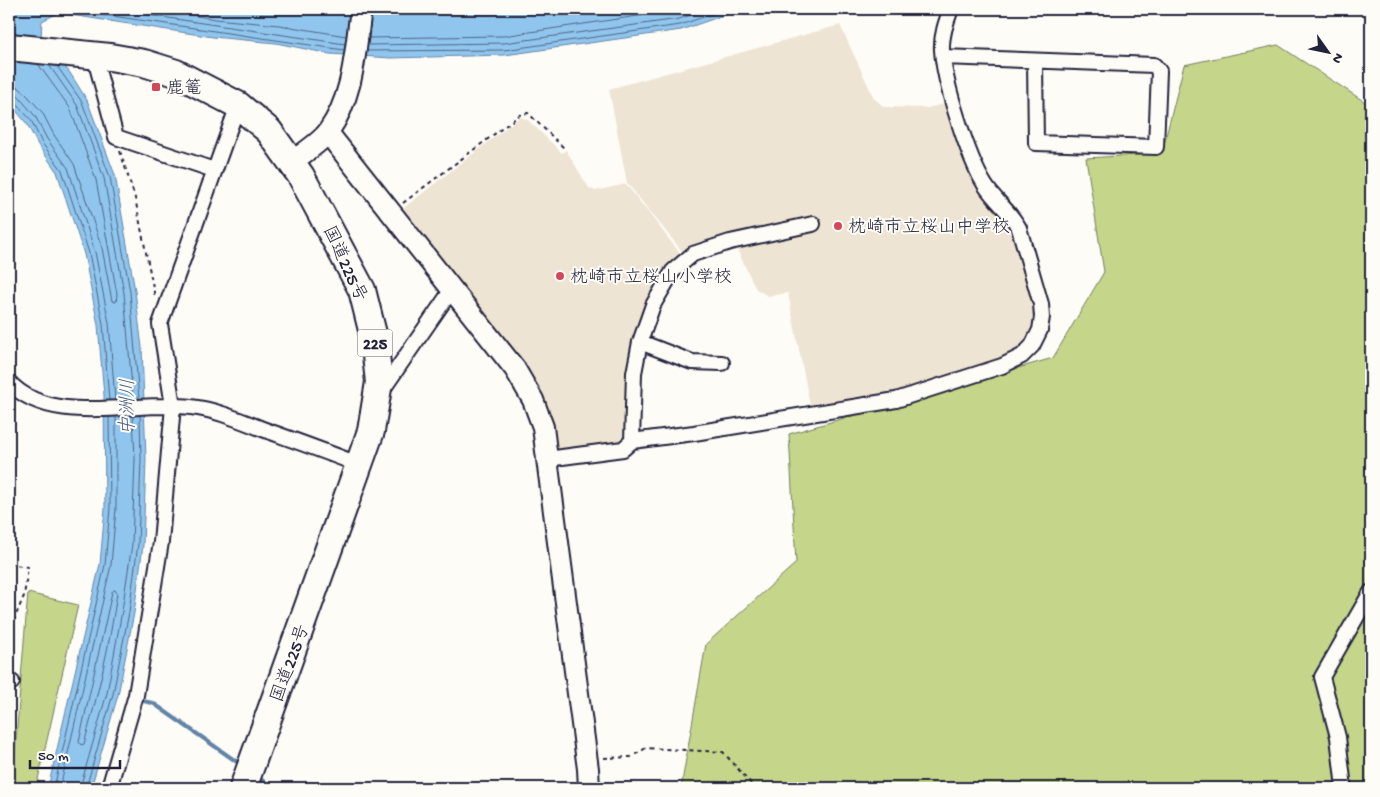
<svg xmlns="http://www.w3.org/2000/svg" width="1380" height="797" font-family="'Gochi Hand','Klee One',sans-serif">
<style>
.built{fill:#eee4d3}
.green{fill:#c5d68a;stroke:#747c62}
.water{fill:#90c6ee;stroke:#6484a6}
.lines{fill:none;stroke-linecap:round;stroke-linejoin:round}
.shore{stroke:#4e6483;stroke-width:1}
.stream{stroke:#6484a6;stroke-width:4}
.street-casing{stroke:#22223b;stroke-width:18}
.secondary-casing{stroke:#22223b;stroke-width:24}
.highway-casing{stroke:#22223b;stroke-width:30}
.path{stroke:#22223b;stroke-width:2;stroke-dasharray:4 4;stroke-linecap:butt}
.street{stroke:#fdfcf7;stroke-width:14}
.secondary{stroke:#fdfcf7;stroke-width:20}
.highway{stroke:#fdfcf7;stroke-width:26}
.poi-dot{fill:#d1495b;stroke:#fdfcf7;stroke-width:2}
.labels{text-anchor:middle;stroke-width:4;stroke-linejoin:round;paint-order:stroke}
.shield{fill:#fdfcf7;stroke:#646373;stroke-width:1}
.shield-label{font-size:16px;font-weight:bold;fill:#22223b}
.poi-label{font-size:18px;fill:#22223b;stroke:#fdfcf7;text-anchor:start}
.street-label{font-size:18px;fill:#22223b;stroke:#fdfcf7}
.water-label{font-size:19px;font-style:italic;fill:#485b7a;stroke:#fdfcf7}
</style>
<rect width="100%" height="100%" fill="#fdfcf7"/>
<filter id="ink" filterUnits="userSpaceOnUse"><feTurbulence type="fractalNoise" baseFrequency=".02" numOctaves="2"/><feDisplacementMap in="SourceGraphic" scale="10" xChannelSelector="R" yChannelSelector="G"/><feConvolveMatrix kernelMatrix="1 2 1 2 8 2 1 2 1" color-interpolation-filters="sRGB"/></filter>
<g filter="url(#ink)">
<!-- built -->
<path class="built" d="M840,25L874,98L884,107L927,108L948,103L1008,217L1038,308L1035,332L1020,351L1001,362L898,396L811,411L788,293L768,296L756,289L731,237L685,255L627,183L609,89Z
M520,117L528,120L562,153L566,150L589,188L595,191L626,184L683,257L654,293L624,437L612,445L562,451L554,447L528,373L466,289L401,210Z"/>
<!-- green -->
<path class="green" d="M1278,45L1371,106V788H681L706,644L796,563L789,434L1053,358L1104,272L1086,158L1156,154L1163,148L1184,65Z
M28,593L78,605L36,788H12Z"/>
<!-- water -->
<path class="water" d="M9,9H742L681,30L505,55L391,58L330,54L276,43L213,37L58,13L42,21L41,37L70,73L87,100L115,175L135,291L142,348L146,459L143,545L134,613L118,695L91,788H48L100,564L105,508L104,395L98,325L84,254L57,172L38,145L27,124L9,102Z"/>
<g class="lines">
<!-- shore -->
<path class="shore" d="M64,9L344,50
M107,9L345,44
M156,9L215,19L279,25L346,36
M369,38L503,36L685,9
M368,45L504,43L679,19L708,9
M367,51L504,50L680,25L727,9
M49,65L77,105L104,178L124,293L133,399
M57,66L82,102L110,177L130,292L139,399
M9,86L18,87L25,93L42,112L54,135L74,164L102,248L112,301L116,302L117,294L96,180L70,108L38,64
M9,93L18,96L35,116L47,139L68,168L95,252L109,323L115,400
M9,99L14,101L31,120L42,143L62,170L89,253L103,324L109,400
M115,590L117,593C110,644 98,694 84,744L81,745L79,742L112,592Z
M54,788L105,565L110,508L109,417
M60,788L111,565L116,508V416
M80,788L107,693L122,611L132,544L135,459L133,415
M86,788L113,694L129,612L138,544L141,459L140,415"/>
<!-- stream -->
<path class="stream" d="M143,701L153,703L240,764
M257,777L274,788"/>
<!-- street casing -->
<g class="street-casing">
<path id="street" d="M94,55L116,137L214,170
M943,57L1154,65L1159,71L1156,147L1036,143L1035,61
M640,342L692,362L722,363
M9,382C51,428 135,400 191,407C216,410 237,419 260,428C293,440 327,452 360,465
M381,392L453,288
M632,441L634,373L640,342L653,305L673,271L693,254L730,242L813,224
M547,459L623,449L632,441L694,433L896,400L1002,366L1022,356L1032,346L1040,330L1042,317L1041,304L1019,228C1010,211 995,201 985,185C968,158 944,82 942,50C941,36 946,22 951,9
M9,682H12
M109,788L136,695L161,542L173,406L160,324L238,105
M1344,788L1338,737L1322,677L1371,592"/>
</g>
<!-- secondary casing -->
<g class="secondary-casing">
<path id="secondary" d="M328,133L515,369L533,400L543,427L547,459L588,769L589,788
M292,162C303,153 320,143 328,132C354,96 355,51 361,9"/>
</g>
<!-- highway casing -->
<g class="highway-casing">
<path id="highway" d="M9,47L110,57L144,63L176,73L238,105L269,131L301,176L362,290L374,338L379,382L371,431L243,788"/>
</g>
<!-- path -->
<path class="path" d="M120,151L135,198L155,297
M403,203L521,114L528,113L564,148
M9,564L28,567L24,596L13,622V669
M9,716L11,694
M604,758L631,757L646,748L723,752L755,788"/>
<!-- street -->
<use href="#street" class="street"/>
<!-- secondary -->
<use href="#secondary" class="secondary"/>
<!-- highway -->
<use href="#highway" class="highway"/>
</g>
</g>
<!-- markers -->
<g class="poi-dot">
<rect x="151" y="82" width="10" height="10" rx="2.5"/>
<circle cx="838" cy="226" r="5"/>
<circle cx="560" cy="276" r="5"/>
</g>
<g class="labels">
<!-- shield labels -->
<rect class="shield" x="357.5" y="329.5" width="35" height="27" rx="4"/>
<g class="shield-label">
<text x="375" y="349">225</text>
</g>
<!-- poi labels -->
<g class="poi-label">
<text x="166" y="93">鹿篭</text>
<text x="848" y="232">枕崎市立桜山中学校</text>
<text x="570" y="282">枕崎市立桜山小学校</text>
</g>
<!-- street labels -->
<g class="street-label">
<text transform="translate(346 263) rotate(65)" y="6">国道225号</text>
<text transform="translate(289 663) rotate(-70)" y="6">国道225号</text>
</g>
<!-- water labels -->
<g class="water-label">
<text transform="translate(126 407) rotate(-90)" y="7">中洲川</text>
</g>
</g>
<!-- margin -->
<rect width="1380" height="797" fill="none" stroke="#fdfcf7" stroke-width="30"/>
<rect x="15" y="15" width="1350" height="767" fill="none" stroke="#22223b" stroke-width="2" filter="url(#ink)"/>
<!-- north arrow -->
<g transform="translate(1328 52) rotate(123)" stroke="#fdfcf7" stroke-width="4" paint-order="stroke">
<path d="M0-4L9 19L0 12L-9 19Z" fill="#22223b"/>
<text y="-8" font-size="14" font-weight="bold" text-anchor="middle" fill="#22223b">N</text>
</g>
<!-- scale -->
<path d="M30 760v8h90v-8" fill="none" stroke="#22223b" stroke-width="2.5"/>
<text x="38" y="760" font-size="15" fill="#22223b" stroke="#fdfcf7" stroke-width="4" paint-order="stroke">50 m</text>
</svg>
